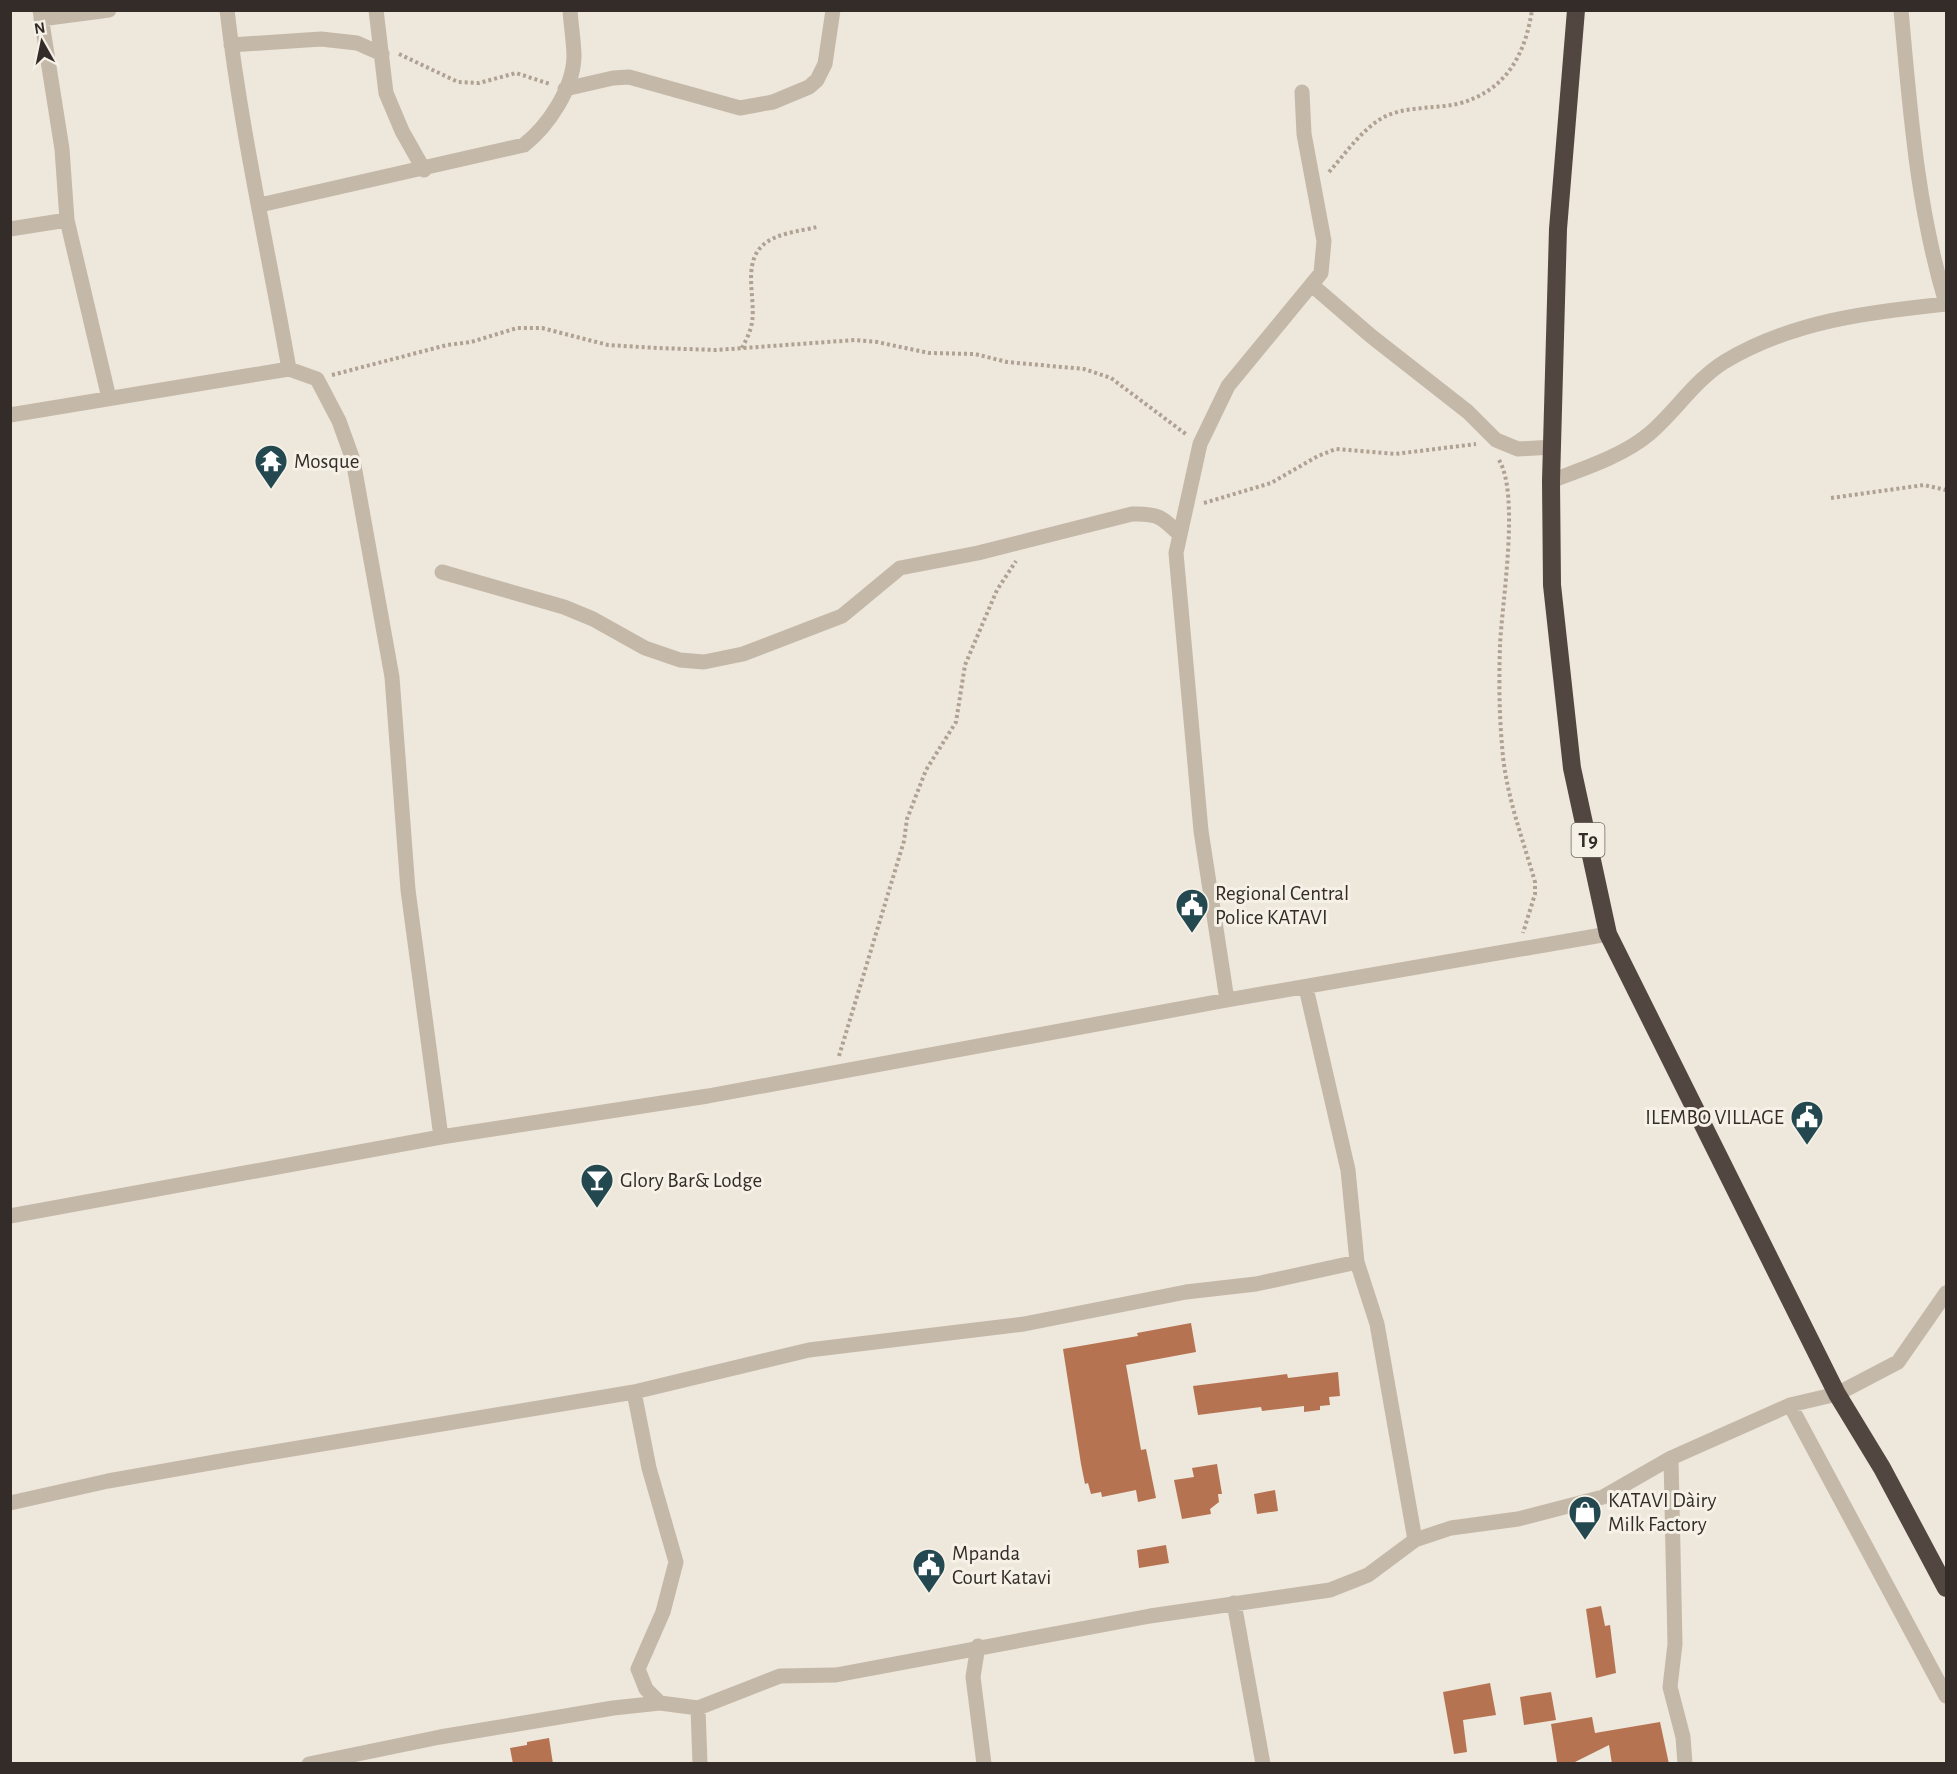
<svg xmlns="http://www.w3.org/2000/svg" width="1957" height="1774" font-family="'Alegreya Sans',sans-serif">
<style>
.building{fill:#b67351}
.lines{fill:none;stroke-linecap:round;stroke-linejoin:round}
.path{stroke:#b0a293;stroke-width:4;stroke-dasharray:3 3;stroke-linecap:butt}
.street{stroke:#c4b8a9;stroke-width:15}
.highway{stroke:#524740;stroke-width:18}
.labels{text-anchor:middle;stroke-width:6;stroke-linejoin:round;paint-order:stroke}
.shield{fill:#f6f1e7;stroke:#6e6761;stroke-width:1.5}
.shield-label{font-size:20px;font-weight:bold;fill:#332c28}
.poi-label{font-size:21px;fill:#332c28;stroke:#f6f1e7;text-anchor:start}
</style>
<rect width="100%" height="100%" fill="#eee7db"/>
<!-- building -->
<path class="building" d="M1191,1323L1196,1352L1126,1365L1141,1450L1146,1449L1156,1498L1138,1502L1136,1490L1102,1497L1101,1492L1091,1494L1088,1483L1085,1484L1081,1464L1063,1349L1138,1336L1137,1333Z
M1338,1372L1340,1396L1329,1397L1330,1405L1320,1406V1410L1304,1412V1406L1262,1411L1261,1407L1198,1415L1193,1386L1287,1374L1288,1378Z
M1217,1464L1222,1494H1218L1219,1502L1210,1509L1211,1514L1182,1519L1174,1480L1194,1477L1192,1468Z
M1275,1490L1278,1511L1257,1514L1254,1494Z
M1166,1545L1169,1563L1139,1568L1137,1550Z
M1601,1606L1605,1626L1610,1625L1616,1673L1596,1678L1586,1609Z
M1490,1683L1496,1715L1463,1720L1467,1752L1454,1754L1443,1692Z
M1551,1692L1556,1720L1524,1725L1520,1697Z
M1592,1717L1595,1733L1660,1722L1669,1764H1612L1609,1745L1573,1763L1557,1762L1551,1724Z
M549,1738L553,1764H513L510,1748L527,1745V1742Z"/>
<g class="lines">
<!-- path -->
<path class="path" d="M1064,10H1121
M399,54L458,82L479,83L516,73L550,84
M1329,172C1346,153 1362,129 1384,117C1406,106 1434,109 1457,104C1505,92 1525,56 1532,10
M742,348C746,340 751,331 752,322C756,298 742,264 763,245C776,233 801,231 817,227
M332,375L447,345L471,342L517,328H542L608,345L657,348L716,350L855,340L877,342L929,353L975,354L1007,362L1084,369L1111,378L1187,435
M1499,460C1520,495 1502,602 1500,645C1499,678 1499,712 1502,745C1505,793 1522,836 1535,882V894L1523,933
M1831,498L1924,485L1946,490
M1204,503L1271,483L1318,456L1336,449L1395,454L1476,444
M839,1056L904,841L907,819L926,770L956,722L965,665L997,590L1016,561"/>
<!-- street -->
<path class="street" d="M40,10L62,149L67,220L109,398
M227,10C241,131 268,249 289,369
M376,10L386,93L402,131L424,170
M1901,10C1910,109 1917,208 1946,303
M41,19L109,10
M231,45L321,39L357,43L382,54
M565,89L613,78L629,77L740,108L773,102L809,87L817,80L825,64L833,10
M260,205L524,145C548,126 573,89 574,57C574,42 571,26 570,10
M10,229L67,220
M1313,286L1371,336L1468,412L1496,440L1518,449L1552,447
M10,415L289,369L317,379L339,421L353,460L392,677L408,890L441,1137
M1551,481C1582,469 1623,456 1649,434C1675,412 1694,381 1724,362C1792,321 1869,312 1946,304
M442,572L564,607L593,619L645,648L680,660L704,662L743,654L842,616L900,568L978,553L1132,514C1158,513 1162,517 1180,535
M1227,1000L1201,831L1176,553L1200,444L1228,386L1321,273L1324,241L1304,134L1302,92
M10,1216L441,1137L708,1096L1227,1000L1608,934
M634,1392L649,1468L676,1562L663,1612L638,1669L646,1689L660,1703
M1790,1405L1946,1696
M1671,1458L1675,1644L1670,1687L1683,1737L1685,1764
M10,1503L108,1481L238,1458L634,1392L809,1350L1024,1324L1186,1292L1256,1284L1357,1262
M1415,1540L1451,1528L1518,1519L1603,1497L1671,1458L1790,1405L1837,1394L1898,1362L1946,1293
M1234,1603L1263,1764
M978,1646L973,1677L984,1764
M698,1708L700,1764
M309,1764L440,1737L613,1708L660,1703L698,1708L780,1676L836,1675L1150,1616L1330,1590L1368,1575L1415,1540L1377,1324L1357,1262L1348,1170L1306,988"/>
<!-- highway -->
<path class="highway" d="M1576,10L1558,229L1551,481L1552,585L1572,768L1608,934L1837,1394L1882,1468L1946,1588"/>
</g>
<!-- icons -->
<defs>
<g id="temple-pin" transform="scale(1.725)"><path d="M0 17L-7.5 6A9.5 9.5 0 1 1 7.5 6Z" fill="#23484f" stroke="#f6f1e7"/><path d="M0-6L5-2H3V0L6.5 2.5H4V6H1.5V3h-3V6H-4V2.5H-6.5L-3 0V-2H-5Z" fill="#fff"/></g>
<g id="civic-pin" transform="scale(1.725)"><path d="M0 17L-7.5 6A9.5 9.5 0 1 1 7.5 6Z" fill="#23484f" stroke="#f6f1e7"/><path d="M-.6-6.5H3V-4.5H.6V-3L4-1V1h2V6H-6V1h2V-1L-.6-3ZM-1.2 2.5V6h2.4V2.5Z" fill="#fff"/></g>
<g id="bar-pin" transform="scale(1.725)"><path d="M0 17L-7.5 6A9.5 9.5 0 1 1 7.5 6Z" fill="#23484f" stroke="#f6f1e7"/><path d="M-6-5H6L.8 .8V4.5H3.5V6h-7V4.5H-.8V.8Z" fill="#fff"/></g>
<g id="shop-pin" transform="scale(1.725)"><path d="M0 17L-7.5 6A9.5 9.5 0 1 1 7.5 6Z" fill="#23484f" stroke="#f6f1e7"/><path d="M-5-2.5h2.3a2.7 3.5 0 0 1 5.4 0H5L5.5 6h-11ZM-1.5-2.5h3a1.5 2.3 0 0 0-3 0Z" fill="#fff"/></g>
</defs>
<g fill-rule="evenodd">
<use href="#temple-pin" x="271" y="461"/>
<use href="#civic-pin" x="1192" y="905"/>
<use href="#civic-pin" x="1807" y="1117"/>
<use href="#bar-pin" x="597" y="1180"/>
<use href="#shop-pin" x="1585" y="1512"/>
<use href="#civic-pin" x="929" y="1565"/>
</g>
<g class="labels">
<!-- shield labels -->
<rect class="shield" x="1571.5" y="823" width="33" height="34" rx="4.5"/>
<g class="shield-label">
<text x="1588" y="847">T9</text>
</g>
<!-- poi labels -->
<g class="poi-label">
<text x="294" y="468">Mosque</text>
<text x="1215" y="900">Regional Central<tspan x="1215" dy="24">Police KATAVI</tspan></text>
<text x="1784" y="1124" text-anchor="end">ILEMBO VILLAGE</text>
<text x="620" y="1187">Glory Bar&amp; Lodge</text>
<text x="1608" y="1507">KATAVI Dàiry<tspan x="1608" dy="24">Milk Factory</tspan></text>
<text x="952" y="1560">Mpanda<tspan x="952" dy="24">Court Katavi</tspan></text>
</g>
</g>
<!-- border -->
<rect width="1957" height="1774" fill="none" stroke="#332c28" stroke-width="24"/>
<!-- north arrow -->
<g transform="translate(42 42) rotate(351)" stroke="#f6f1e7" stroke-width="4.5" paint-order="stroke">
<path d="M0-4.5L10 22L0 15L-10 22Z" fill="#332c28"/>
<text y="-9" font-size="16" font-weight="bold" text-anchor="middle" fill="#332c28">N</text>
</g>
</svg>
